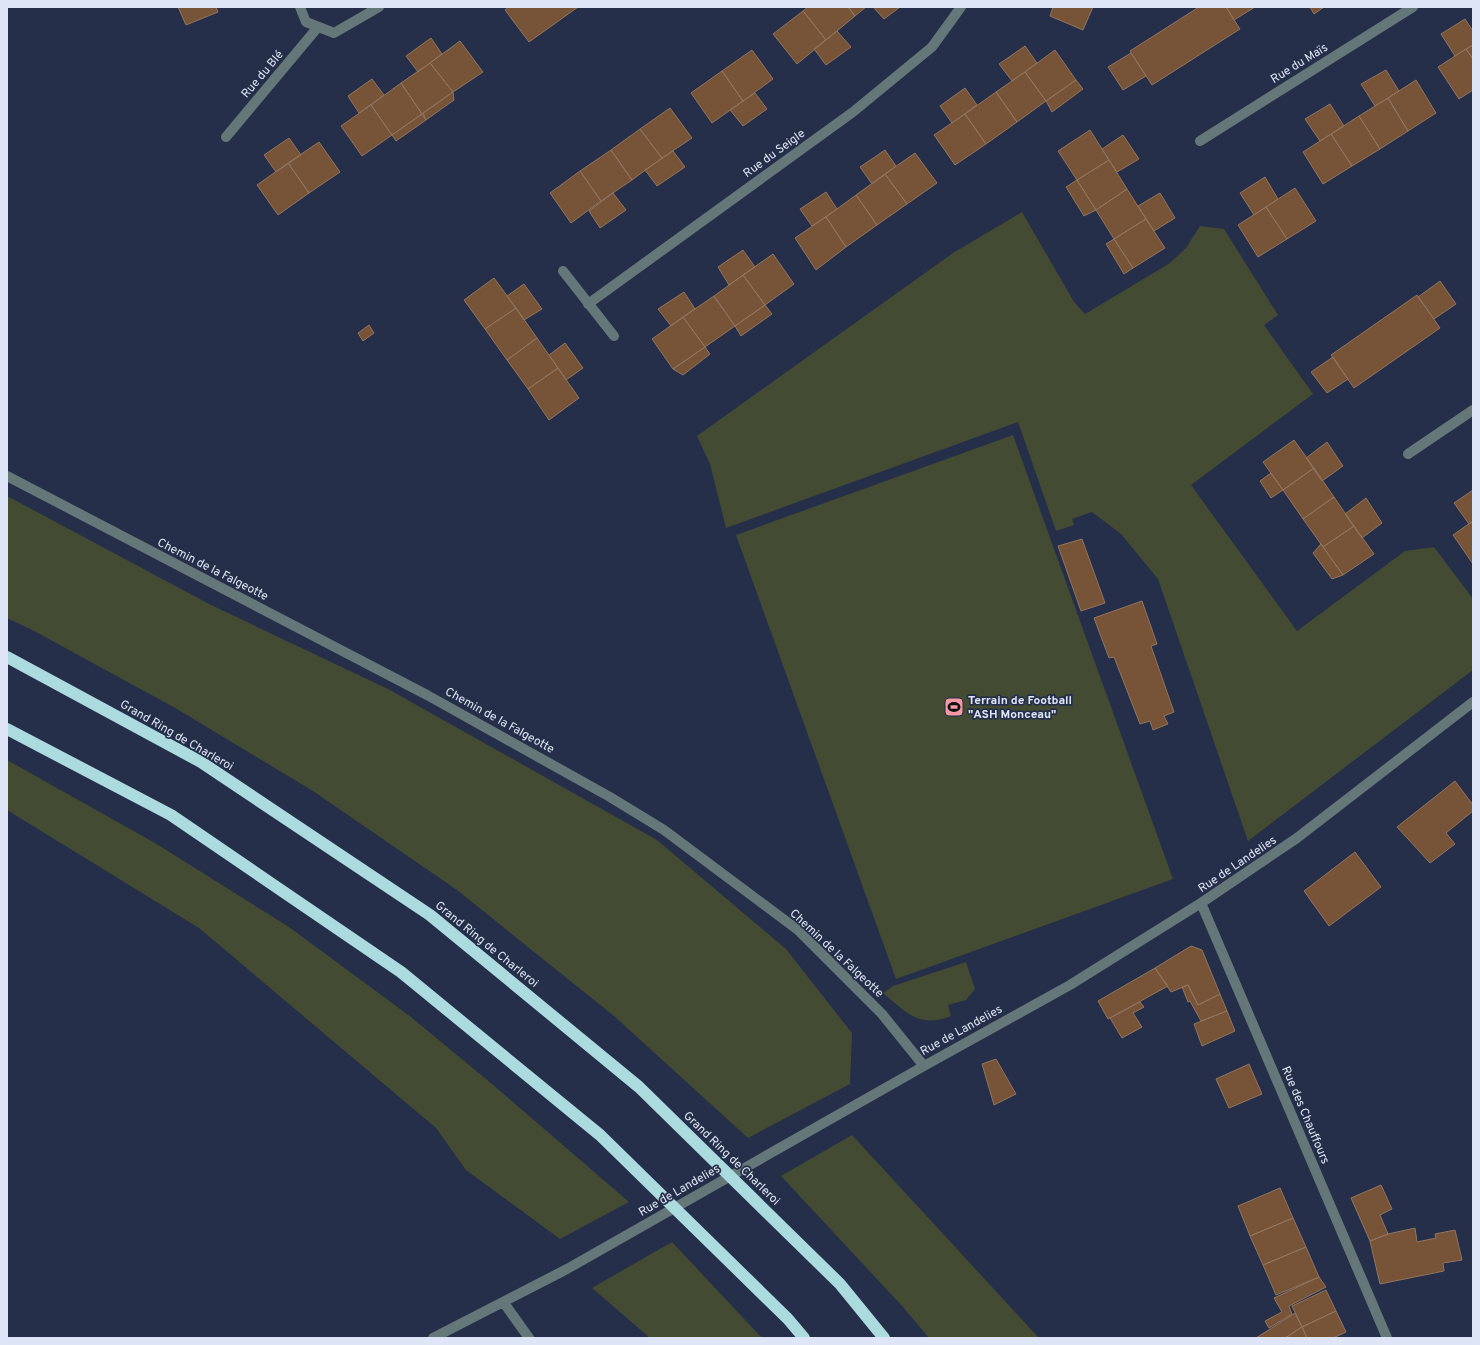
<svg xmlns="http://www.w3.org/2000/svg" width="1480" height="1345" font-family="Overpass,sans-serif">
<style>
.green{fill:#434b33}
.building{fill:#775437;stroke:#92755f}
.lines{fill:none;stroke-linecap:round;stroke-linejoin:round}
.minor{stroke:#657779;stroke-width:10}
.highway{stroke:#abdadf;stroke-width:12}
.labels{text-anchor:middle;stroke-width:3.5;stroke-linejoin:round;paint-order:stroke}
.street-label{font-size:12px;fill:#dee5f6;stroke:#252f49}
.poi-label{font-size:12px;font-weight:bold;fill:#dee5f6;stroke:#252f49;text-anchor:start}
</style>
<rect width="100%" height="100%" fill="#252f49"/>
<!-- green -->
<path class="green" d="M1022,212L1074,302L1085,314L1170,263L1186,248L1200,226L1224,229L1278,315L1264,325L1313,394L1191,485L1297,631L1405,551L1434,547L1473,599V670L1248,841L1158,579L1121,534L1092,512L1072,519L1074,525L1056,531L1018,422L726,528L710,464L697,436L953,253Z
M1013,435L1173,879L896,979L736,535Z
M7,496L211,605L388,689L657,840L786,949L852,1033L850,1084L748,1138L614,1016L457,890L313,791L177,709L36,632L7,618Z
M7,760L155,843L289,927L411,1017L492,1084L629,1202L560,1239L466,1170L436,1128L199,928L7,810Z
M966,962L975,989L966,1000L948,1005L951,1016C919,1029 906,1012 883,993L893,986Z
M852,1135L1039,1338H929L903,1307L781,1176Z
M672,1242L762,1338H650L592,1288Z"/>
<!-- building -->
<path class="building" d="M178,7H216L218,12L186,25Z
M509,7H578L529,42L505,10Z
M808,7H848L855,16L826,40L803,11Z
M848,7H866L855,16Z
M873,7H900L884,19Z
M1053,7H1093L1083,30L1050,16Z
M1199,7H1226L1240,29L1152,85L1130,51Z
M1226,7H1255L1234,20Z
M1310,7H1324L1314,14Z
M803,11L826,40L797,64L773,34Z
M1465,19L1473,31V45L1455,56L1441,34Z
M837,31L851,47L826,65L814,49Z
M431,38L442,54L418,72L406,56Z
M460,41L483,72L453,92L430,63Z
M1473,45V59L1466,49Z
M1025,46L1037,63L1012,81L999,64Z
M1466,49L1473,59V90L1459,99L1438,67Z
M752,50L773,79L743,101L722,71Z
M1055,50L1076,80L1046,101L1025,72Z
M1131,53L1146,76L1123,90L1108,67Z
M430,63L453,92L422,114L401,83Z
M1386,70L1399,91L1375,106L1361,84Z
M722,71L743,101L712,123L691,93Z
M1025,72L1046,101L1017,122L996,92Z
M372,79L384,95L359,113L348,96Z
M1076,80L1083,89L1052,112L1046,101Z
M1416,80L1436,113L1408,131L1388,98Z
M401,83L422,114L392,135L371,105Z
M965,88L977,105L952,123L940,106Z
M453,92L454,100L426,120L423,113Z
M996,92L1017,122L986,144L965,114Z
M755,93L767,109L743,126L730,110Z
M1388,98L1408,131L1380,149L1359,116Z
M1330,104L1344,126L1320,141L1305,119Z
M371,105L392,135L362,156L341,126Z
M670,108L692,138L662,158L640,129Z
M422,114L426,120L396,141L392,135Z
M965,114L986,144L955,165L934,135Z
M1359,116L1380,149L1352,166L1331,134Z
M640,129L662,158L632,180L611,150Z
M1090,130L1109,160L1077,180L1058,151Z
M1331,134L1352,166L1323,184L1303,152Z
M1123,135L1139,159L1117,172L1102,149Z
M289,138L301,155L276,172L264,155Z
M319,142L340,172L309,193L288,163Z
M611,150L632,180L601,201L580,171Z
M885,150L896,166L872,184L860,167Z
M673,151L685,167L657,186L645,170Z
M915,153L937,183L907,204L885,174Z
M1109,160L1127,189L1096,210L1077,180Z
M288,163L309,193L278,215L257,185Z
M580,171L601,201L571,223L550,193Z
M885,174L907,204L877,225L856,195Z
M1265,177L1278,199L1254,215L1240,193Z
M1077,180L1096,210L1084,216L1066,187Z
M1295,188L1316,221L1287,239L1266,207Z
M1127,189L1146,219L1114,239L1096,210Z
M826,192L837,209L812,226L800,209Z
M613,193L626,210L600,228L589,211Z
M1160,193L1175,218L1154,231L1138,206Z
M856,195L877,225L846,247L826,217Z
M1266,207L1287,239L1258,257L1238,225Z
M826,217L846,247L816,270L795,238Z
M1146,219L1165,248L1133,268L1114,239Z
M1114,239L1133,268L1124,274L1106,244Z
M743,250L755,267L729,285L718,267Z
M773,254L794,284L765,305L743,275Z
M743,275L765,305L735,326L714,296Z
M494,278L516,308L485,329L464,300Z
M1440,281L1456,304L1434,319L1418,297Z
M524,284L542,309L524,320L507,296Z
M684,292L695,309L671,326L658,309Z
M1417,295L1440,328L1354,388L1331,355Z
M714,296L735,326L705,347L683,317Z
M765,305L772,314L741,336L735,326Z
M516,308L537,338L507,360L485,329Z
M683,317L705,347L673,369L652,339Z
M369,325L374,333L363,341L358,333Z
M537,338L558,368L528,389L507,360Z
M565,343L583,368L566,380L549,355Z
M705,347L710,354L683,375L673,369Z
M1333,357L1348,379L1327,393L1311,372Z
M558,368L579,398L549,420L528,389Z
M1294,440L1314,468L1283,490L1263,462Z
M1327,442L1343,466L1322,481L1306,458Z
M1314,468L1334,497L1303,519L1283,490Z
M1271,473L1283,490L1271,498L1260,481Z
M1473,490V521L1469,524L1454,503Z
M1334,497L1354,526L1323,547L1303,519Z
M1366,498L1382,523L1362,538L1345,514Z
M1473,521V564L1453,535Z
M1354,526L1374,554L1343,575L1323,547Z
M1082,539L1105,603L1081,611L1058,546Z
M1321,544L1323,547L1343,575L1332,579L1313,553Z
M1142,601L1157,644L1151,646L1174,712L1164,716L1168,724L1153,730L1150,721L1140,724L1114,657L1109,658L1094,618Z
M1455,781L1473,805V811L1446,833L1455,844L1430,863L1397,827Z
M1355,852L1381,887L1329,926L1304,891Z
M1191,946L1202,950L1220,994L1198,1005L1188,985L1171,992L1155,968Z
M1155,968L1168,986L1108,1019L1098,1001Z
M1188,985L1198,1005L1220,994L1227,1011L1201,1021L1190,1001L1188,1002L1182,987Z
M1140,1002L1144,1007L1133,1013L1142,1027L1122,1038L1110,1018Z
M1227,1011L1235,1031L1202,1046L1194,1024Z
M996,1059L1016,1094L994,1105L982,1064Z
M1249,1064L1262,1094L1229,1108L1216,1079Z
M1381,1185L1392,1209L1380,1215L1388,1234L1370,1241L1351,1198Z
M1280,1188L1293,1218L1250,1236L1238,1206Z
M1293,1218L1306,1247L1263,1265L1250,1236Z
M1415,1228L1417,1242L1436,1238L1435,1234L1455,1230L1462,1260L1443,1263L1444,1271L1380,1284L1370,1241L1388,1234Z
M1306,1247L1319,1277L1276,1295L1263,1265Z
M1319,1277L1326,1287L1289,1306L1292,1314L1269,1328L1265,1321L1282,1312L1274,1298Z
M1326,1290L1336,1311L1302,1327L1292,1306Z
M1336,1311L1346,1332L1333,1338H1307L1302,1327Z
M1295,1313L1302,1327L1285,1338H1256Z
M1302,1327L1307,1338H1285Z"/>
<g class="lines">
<!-- minor -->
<path class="minor" d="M300,7L306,22L334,33L379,7
M226,137L318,27
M1200,141L1413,7
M563,271L614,336
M588,304L853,112L932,47L961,7
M1408,454L1473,410
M7,476L427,695L610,797L664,830L798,930L882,1014L924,1066
M1201,903L1387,1338
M504,1303L529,1338
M433,1338L567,1269L924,1066L1070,985L1201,903L1297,838L1473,702"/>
<!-- highway -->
<path class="highway" d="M7,657L201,762L430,915L639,1087L840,1284L884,1338
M7,729L171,815L401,972L600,1135L788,1319L804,1338"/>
</g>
<!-- icons -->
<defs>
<g id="stadium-square" transform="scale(1)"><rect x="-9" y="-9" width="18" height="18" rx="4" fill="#f49aa4" stroke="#252f49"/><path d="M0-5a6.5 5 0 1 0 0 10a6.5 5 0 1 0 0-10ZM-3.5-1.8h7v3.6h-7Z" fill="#111"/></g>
</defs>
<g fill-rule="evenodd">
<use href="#stadium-square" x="954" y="707"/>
</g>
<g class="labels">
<!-- street labels -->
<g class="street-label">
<text transform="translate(1299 63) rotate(-32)" y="4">Rue du Maïs</text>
<text transform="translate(262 74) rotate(-50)" y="4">Rue du Blé</text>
<text transform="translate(774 153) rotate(-36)" y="4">Rue du Seigle</text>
<text transform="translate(213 569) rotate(27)" y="4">Chemin de la Falgeotte</text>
<text transform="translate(500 720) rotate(29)" y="4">Chemin de la Falgeotte</text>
<text transform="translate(177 735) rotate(30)" y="4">Grand Ring de Charleroi</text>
<text transform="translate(1237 864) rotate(-34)" y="4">Rue de Landelies</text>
<text transform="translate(487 944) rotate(39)" y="4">Grand Ring de Charleroi</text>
<text transform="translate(837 953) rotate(43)" y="4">Chemin de la Falgeotte</text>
<text transform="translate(961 1030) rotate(-29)" y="4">Rue de Landelies</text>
<text transform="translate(1306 1115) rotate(67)" y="4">Rue des Chauffours</text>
<text transform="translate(732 1158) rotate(44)" y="4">Grand Ring de Charleroi</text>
<text transform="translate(679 1190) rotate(-30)" y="4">Rue de Landelies</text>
</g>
<!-- poi labels -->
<g class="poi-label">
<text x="968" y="704">Terrain de Football<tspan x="968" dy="14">"ASH Monceau"</tspan></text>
</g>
</g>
<!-- border -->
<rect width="1480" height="1345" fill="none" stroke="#dee5f6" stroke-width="16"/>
</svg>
